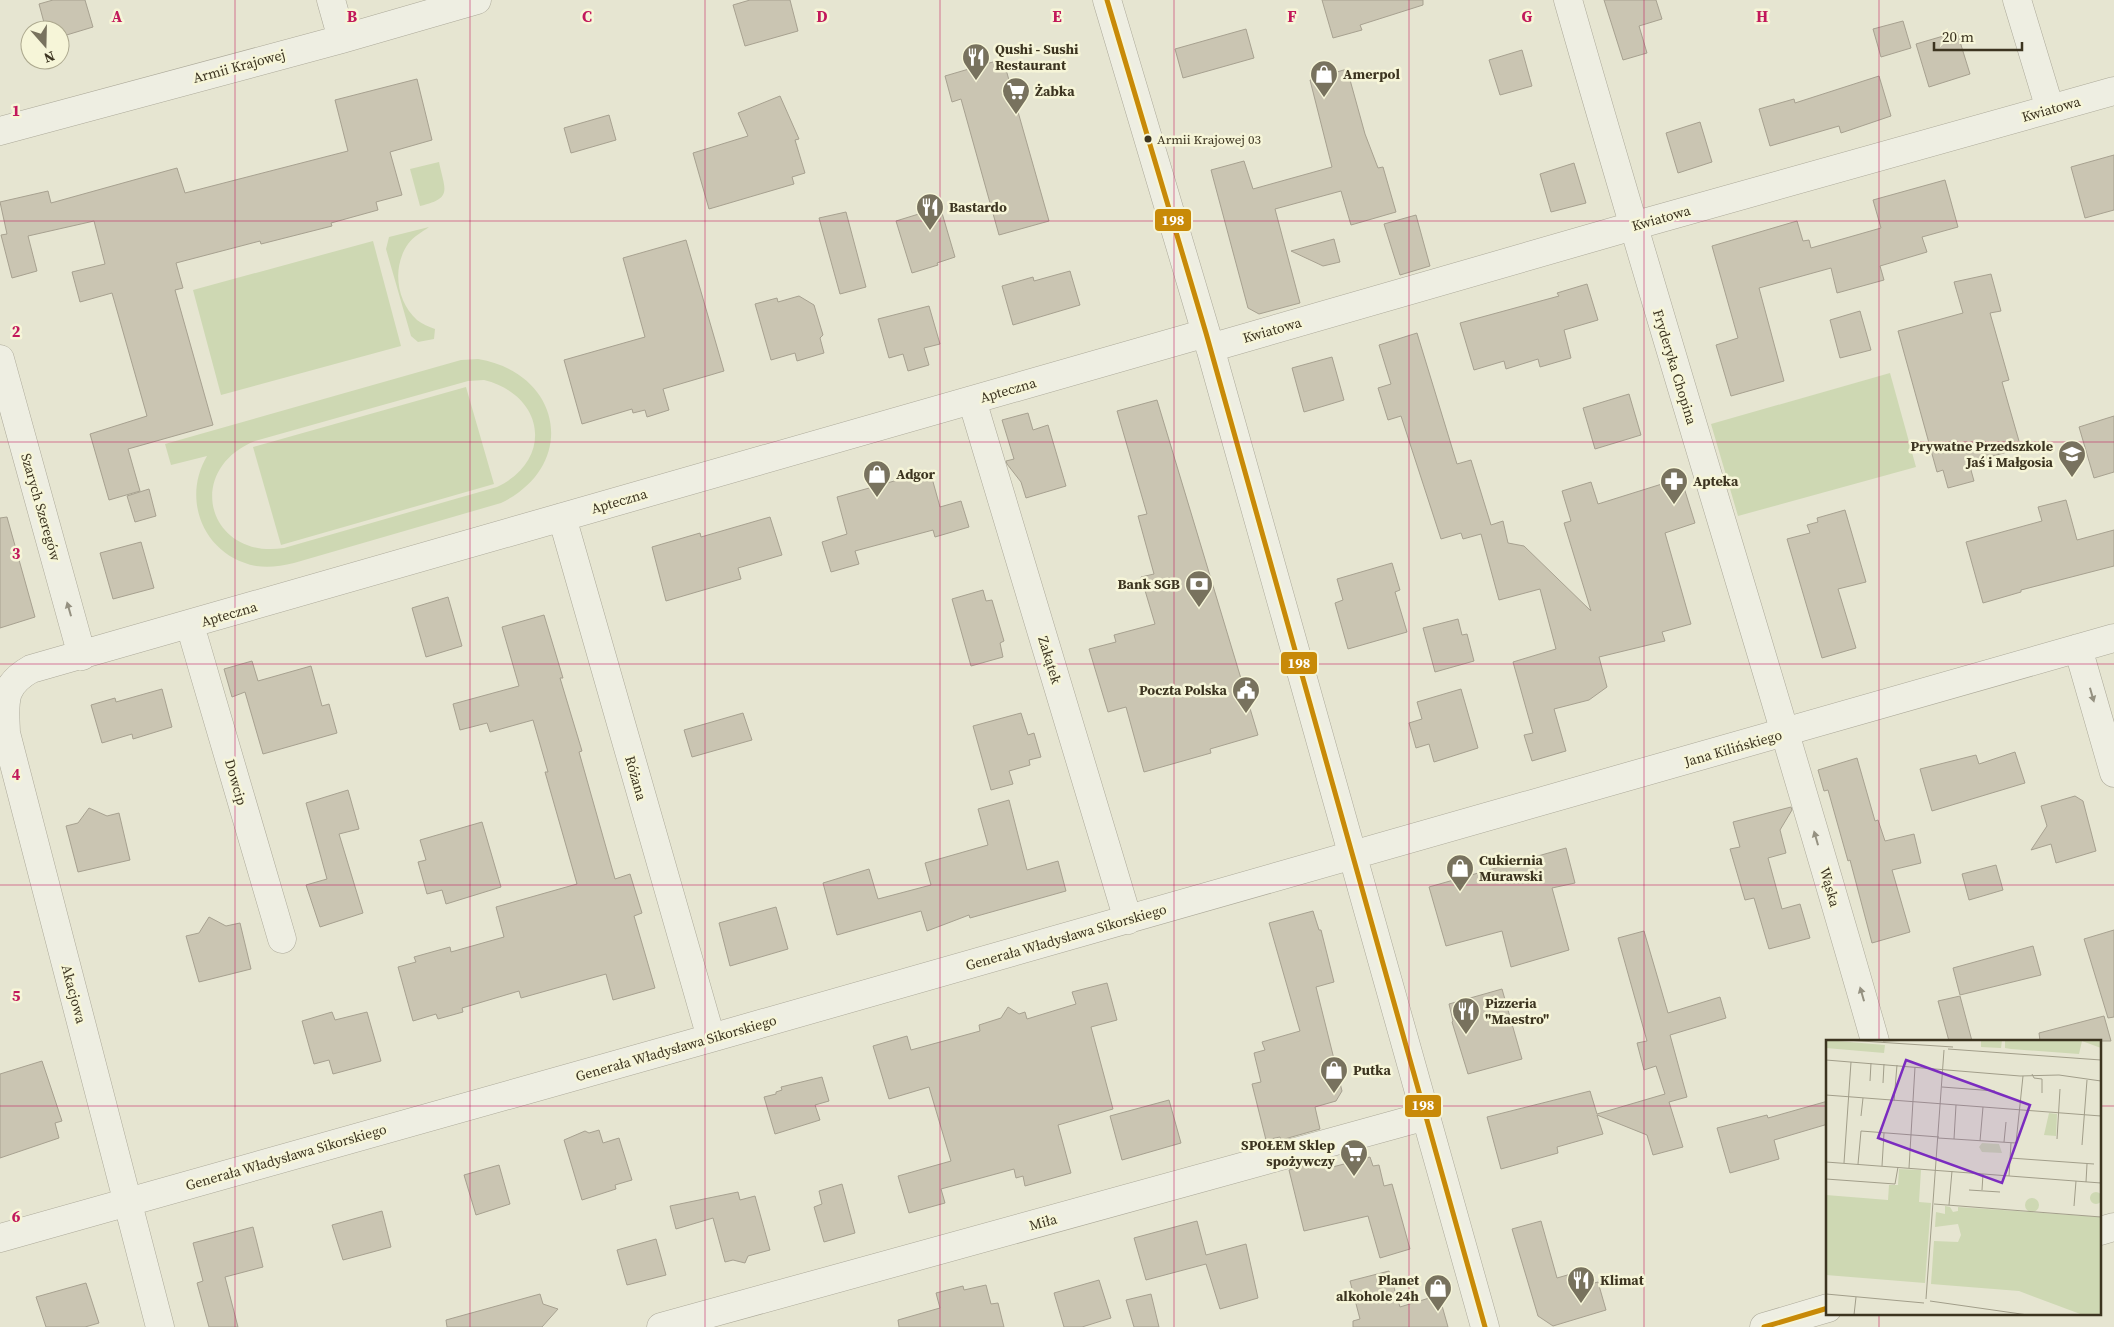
<svg xmlns="http://www.w3.org/2000/svg" width="2114" height="1327" font-family="'Source Serif 4',serif">
<style>
.green{fill:#ced8b3;fill-rule:evenodd}
.building{fill:#cac5b2;stroke:#a7a190}
.lines{fill:none;stroke-linecap:round;stroke-linejoin:round}
.minor-casing{stroke:#aca999;stroke-width:29}
.minor{stroke:#eeeee2;stroke-width:28}
.bus-1-casing{stroke:#f6f5d8;stroke-width:9}
.bus-1{stroke:#c88a08;stroke-width:5}
.oneway{fill:#959181}
.grid{fill:none;stroke:#c2185b;stroke-width:1;stroke-opacity:0.55}
.bus-dot{fill:#3c3420;stroke:#f6f5d8;stroke-width:2}
.labels{text-anchor:middle;stroke-width:5;stroke-linejoin:round;paint-order:stroke}
.bus-label{font-size:13px;fill:#3c3420;stroke:#f6f5d8;text-anchor:start}
.poi-label{font-size:14px;font-weight:bold;fill:#3c3420;stroke:#f6f5d8;text-anchor:start}
.street-label{font-size:14px;fill:#3c3420;stroke:#f6f5d8}
.inset-road{fill:none;stroke:#a29e8a;stroke-width:1}
.view{fill:#7b2cbf;fill-opacity:0.15;stroke:#7b2cbf;stroke-width:2.5}
.inset-edge{fill:none;stroke:#3c3420;stroke-width:2.5}
.grid-label{font-size:16px;text-anchor:middle;font-weight:bold;fill:#c2185b;stroke:#f6f5d8;stroke-width:5;stroke-linejoin:round;paint-order:stroke}
.line-badge{stroke:#f6f5d8;stroke-width:2}
.badge-label{font-size:14px;text-anchor:middle;font-weight:bold;fill:#fff}
</style>
<rect width="100%" height="100%" fill="#e6e5d1"/>
<!-- green -->
<path class="green" d="M439,162C445,191 453,198 420,206L410,169Z
M429,227C422,232 413,237 408,244C392,267 396,301 417,320C422,324 429,327 435,329L434,339L418,342L411,336L386,249L389,237Z
M373,241L401,346L221,395L193,290Z
M478,359C562,373 579,465 501,503L294,563C281,566 269,568 256,566C204,556 181,500 207,456L171,465L165,444L461,360ZM484,380C545,395 554,460 497,487L284,548C208,560 183,470 255,441L468,381Z
M1890,373L1916,467L1738,516L1711,424Z
M466,387L494,484L281,545L253,447Z"/>
<!-- building -->
<path class="building" d="M53,0H85L93,27L60,37V30H46L39,4Z
M750,0H790L798,31L745,46L733,5Z
M1322,0H1423V5L1360,25L1362,30L1333,38Z
M1604,0H1656L1662,19L1639,26L1647,53L1623,60Z
M1903,21L1911,48L1881,57L1873,29Z
M1246,29L1254,58L1183,78L1175,49Z
M1957,32L1970,74L1929,87L1916,44Z
M1522,50L1532,86L1500,95L1489,60Z
M1003,59L1049,221L999,235L961,99L952,102L945,76Z
M1347,69L1365,134L1378,168L1383,167L1396,212L1351,225L1341,191L1275,209L1300,303L1259,314L1248,308L1211,170L1244,161L1253,189L1332,167L1310,80Z
M1879,76L1891,116L1841,133L1839,126L1770,146L1759,109L1794,99L1795,103Z
M417,79L432,140L390,152L402,195L376,202L378,210L331,223L332,226L261,244L260,241L176,263L183,288L175,290L213,425L128,449L140,491L109,500L90,434L147,416L112,293L80,302L72,272L105,264L94,221L28,236L37,271L12,278L1,235L7,234L0,202L48,191L51,203L177,168L185,193L348,151L335,100Z
M780,96L799,139L795,140L805,173L792,177L794,184L709,209L693,153L748,136L738,113Z
M609,115L616,140L571,153L564,128Z
M1700,122L1712,162L1678,173L1666,133Z
M2114,155V210L2085,218L2071,167Z
M1574,163L1586,203L1551,212L1540,174Z
M1945,180L1958,227L1922,237L1927,252L1880,266L1884,280L1837,293L1831,268L1759,288L1784,381L1731,396L1716,345L1738,338L1712,246L1797,221L1803,241L1809,240L1811,248L1881,228L1873,200Z
M846,212L866,287L840,294L819,218Z
M922,213L924,218L942,213L955,257L937,263L938,265L912,273L896,221Z
M1416,215L1430,266L1400,275L1384,224Z
M1334,239L1340,262L1323,266L1291,251Z
M686,240L724,371L663,389L669,410L647,417L645,410L633,413L632,409L582,424L564,360L645,337L623,258Z
M1070,271L1080,305L1013,325L1002,286L1033,277L1034,281Z
M1991,274L2001,311L1990,313L2009,380L2002,382L2021,448L1969,463L1974,481L1948,488L1943,470L1937,472L1898,331L1963,313L1954,282Z
M1587,284L1598,320L1564,330L1571,358L1540,367L1538,359L1506,369L1504,361L1474,370L1460,323L1559,296L1557,293Z
M799,296L814,305L823,335L820,338L824,353L797,361L795,353L771,360L755,304L777,298L778,302Z
M929,306L940,344L924,348L929,365L908,371L903,354L889,358L878,319Z
M1860,311L1871,350L1840,358L1830,320Z
M1417,333L1457,464L1471,460L1491,525L1503,521L1508,543L1524,546L1591,611L1564,523L1571,521L1562,491L1591,482L1598,504L1681,478L1695,523L1665,533L1691,624L1662,632L1665,641L1599,657L1607,687L1589,700L1554,709L1566,751L1532,761L1524,735L1533,733L1513,662L1556,649L1540,589L1499,600L1481,534L1463,539L1461,533L1441,539L1401,416L1388,420L1378,388L1391,384L1379,345Z
M1332,357L1344,400L1304,412L1292,368Z
M1629,394L1641,435L1595,449L1583,408Z
M1157,400L1258,735L1210,749L1211,753L1144,772L1126,707L1108,712L1089,649L1116,642L1114,635L1155,624L1141,577L1154,574L1138,516L1147,514L1117,411Z
M1028,413L1033,430L1048,425L1066,486L1026,498L1021,482L1007,464L1006,461L1014,459L1002,420Z
M2114,416V472L2094,478L2079,427Z
M930,471L940,507L961,501L969,527L935,537L933,530L855,551L859,564L831,572L822,542L847,534L837,497Z
M149,489L156,516L135,522L127,496Z
M2066,500L2077,540L2114,530V566L2021,590V592L1983,603L1966,542L2042,521L2038,507Z
M1845,510L1866,582L1838,589L1856,648L1822,658L1787,539L1810,533L1807,525L1818,522L1817,518Z
M7,517L35,617L0,628V518Z
M770,517L782,555L738,568L741,579L666,601L652,547L700,533L701,537Z
M141,542L154,588L113,599L100,553Z
M1392,563L1400,590L1395,592L1407,632L1348,649L1335,603L1343,600L1337,579Z
M983,590L986,601L992,600L1004,641L1000,643L1003,657L971,666L952,599Z
M448,597L462,646L426,657L412,608Z
M544,615L563,678H560L582,751L579,752L615,879L630,874L642,913L634,916L655,988L613,1000L606,974L521,998L519,991L462,1008L463,1012L438,1019L436,1014L413,1021L398,967L416,962L414,957L450,947L451,952L504,937L496,907L577,884L545,772H548L533,720L490,732L487,723L460,730L453,704L519,686L502,627Z
M1458,619L1462,635L1467,634L1474,661L1435,672L1423,628Z
M252,661L258,681L311,666L322,706L329,704L337,733L263,754L245,692L232,697L224,669Z
M162,689L172,727L133,739L132,734L102,743L91,705L115,698L116,702Z
M1461,689L1478,748L1434,762L1429,744L1416,748L1409,723L1422,719L1417,702Z
M743,713L752,740L692,757L684,730Z
M1021,713L1028,735L1034,733L1041,757L1029,760L1030,765L1009,771L1013,784L991,790L973,726Z
M2015,752L2025,783L1932,811L1920,769L1976,755L1979,764Z
M1857,758L1875,821L1878,820L1885,841L1914,834L1921,863L1892,870L1910,932L1872,943L1850,860L1848,861L1828,790L1824,791L1818,770Z
M348,790L359,829L339,834L363,913L320,927L306,885L327,879L306,803Z
M2075,796L2083,801L2096,851L2056,863L2051,844L2031,850L2047,826L2041,806Z
M1009,800L1027,870L1058,861L1066,891L970,918L969,915L927,931L921,911L837,935L823,883L869,869L878,899L931,885L925,863L988,845L978,809Z
M1791,807L1792,810L1780,830L1786,853L1768,858L1782,909L1800,904L1810,938L1769,949L1754,898L1745,900L1730,849L1740,847L1733,822Z
M89,808L107,816L119,813L130,860L78,872L66,826L78,823Z
M482,822L501,887L446,904L442,890L427,894L418,862L426,860L420,840Z
M1566,848L1575,883L1552,888L1569,950L1511,967L1502,931L1446,946L1429,887Z
M1996,865L2003,890L1969,900L1962,874Z
M776,907L788,949L730,966L719,923Z
M1313,911L1319,930H1321L1334,982L1316,987L1342,1091L1336,1101L1315,1107L1320,1129L1281,1140L1280,1137L1266,1140L1252,1084L1261,1082L1254,1053L1265,1050L1262,1042L1300,1031L1269,923Z
M209,917L226,926L240,923L251,969L199,982L186,936L199,933Z
M2114,930V1017L2108,1018L2084,939Z
M1644,931L1668,1013L1720,997L1726,1018L1670,1035L1687,1097L1669,1102L1683,1147L1653,1155L1647,1135L1597,1115L1603,1134L1557,1147L1558,1153L1501,1169L1487,1117L1590,1091L1597,1114L1665,1094L1656,1066L1644,1070L1637,1043L1647,1041L1618,938Z
M2033,946L2041,975L1960,995L1953,968Z
M1107,983L1117,1020L1091,1027L1113,1109L1058,1125L1071,1173L1025,1186L1023,1176L1016,1178L1014,1169L941,1189L945,1203L909,1213L898,1176L951,1161L929,1087L889,1099L873,1046L907,1036L911,1050L980,1031L979,1025L1001,1018L1008,1007L1019,1014L1025,1012L1027,1019L1076,1004L1072,992Z
M1502,989L1522,1059L1468,1074L1452,1022L1453,1021L1449,1004Z
M1960,996L1972,1041H1949L1938,1001Z
M332,1012L335,1020L367,1012L381,1061L333,1074L329,1060L314,1064L302,1021Z
M2104,1016L2111,1041H2040L2039,1033Z
M42,1061L62,1121L55,1123L59,1138L0,1158V1074Z
M822,1077L829,1101L815,1105L820,1120L775,1134L764,1097L776,1094V1092L782,1090L781,1087Z
M1169,1100L1181,1143L1122,1160L1110,1116Z
M1828,1101V1124L1774,1140L1779,1159L1730,1173L1717,1128L1767,1115L1768,1118Z
M599,1130L603,1143L619,1138L632,1180L615,1185L616,1189L582,1200L564,1140L585,1131L589,1133Z
M1370,1157L1373,1166L1379,1165L1384,1186L1392,1184L1410,1249L1380,1258L1368,1216L1304,1231L1289,1170L1327,1159L1329,1168Z
M499,1165L510,1204L476,1215L464,1175Z
M842,1184L855,1233L824,1242L814,1207L822,1204L819,1191Z
M738,1192L740,1200L755,1196L770,1250L748,1256L745,1263L733,1260L725,1262L713,1218L676,1229L670,1206Z
M382,1211L391,1247L343,1260L332,1225Z
M1197,1221L1206,1255L1246,1244L1258,1298L1220,1309L1206,1264L1146,1280L1134,1238Z
M1541,1221L1557,1278L1571,1274L1575,1288L1598,1282L1606,1310L1553,1326L1538,1316L1512,1229Z
M253,1227L263,1267L225,1277L238,1327H209L197,1283L203,1281L193,1243Z
M656,1239L666,1275L627,1285L617,1250Z
M1389,1271L1400,1307L1439,1295L1448,1327H1353V1321L1360,1319L1350,1281Z
M1099,1280L1111,1318L1082,1327H1064L1054,1293Z
M86,1283L99,1323L85,1327H46L36,1297Z
M986,1285L991,1304L998,1303L1004,1327H899L898,1320L940,1308L936,1293L963,1286L964,1290Z
M540,1294L543,1304L558,1309L542,1327H447L446,1320Z
M1151,1294L1159,1327H1134L1126,1300Z"/>
<g class="lines">
<!-- minor casing -->
<g class="minor-casing">
<path id="minor" d="M331,0L342,39
M1107,0L1206,333L1485,1327
M1568,0C1667,348 1776,693 1875,1041
M2017,0L2050,109
M0,131L342,39L477,0
M1210,348L1633,226L2114,91
M0,359L82,656
M972,400L1128,920
M562,517L711,1038
M190,625L282,939
M2078,648L2114,773
M2100,1231L2114,1227
M0,1238L711,1038L2114,638
M160,1327L6,733C5,702 1,686 31,669L1206,333
M661,1327L1426,1116
M1764,1327L1828,1308"/>
</g>
<!-- minor -->
<use href="#minor" class="minor"/>
<!-- bus-1 casing -->
<g class="bus-1-casing">
<path id="bus-1" d="M1107,0L1206,333L1485,1327
M1764,1327L1828,1308"/>
</g>
<!-- bus-1 -->
<use href="#bus-1" class="bus-1"/>
</g>
<!-- one-way arrows -->
<defs><path id="oneway-solid" d="M-6-.8H1V-3.2L6.5 0L1 3.2V.8H-6Z" transform="scale(1.25)"/></defs>
<g class="oneway">
<use href="#oneway-solid" transform="translate(69 609) rotate(-106)"/>
<use href="#oneway-solid" transform="translate(2092 695) rotate(74)"/>
<use href="#oneway-solid" transform="translate(1816 838) rotate(-106)"/>
<use href="#oneway-solid" transform="translate(1862 994) rotate(-106)"/>
</g>
<!-- grid -->
<path class="grid" d="M235,0V1327M470,0V1327M705,0V1327M940,0V1327M1174,0V1327M1409,0V1327M1644,0V1327M1879,0V1041M0,221H2114M0,442H2114M0,664H2114M0,885H2114M0,1106H1828M2100,1106H2114M1879,1313V1327"/>
<!-- icons -->
<defs>
<g id="restaurant-pin" transform="scale(1.4375)"><path d="M0 17L-7.5 6A9.5 9.5 0 1 1 7.5 6Z" fill="#78725e" stroke="#f6f5d8"/><path d="M-5-6h1v4h1v-4h1v4h1v-4h1v5L-1.5 .5V6h-2V.5L-5-1ZM5-6V6H3V1.5H1.5Q1.5-4 5-6Z" fill="#fff"/></g>
<g id="shop-pin" transform="scale(1.4375)"><path d="M0 17L-7.5 6A9.5 9.5 0 1 1 7.5 6Z" fill="#78725e" stroke="#f6f5d8"/><path d="M-5-2.5h2.3a2.7 3.5 0 0 1 5.4 0H5L5.5 6h-11ZM-1.5-2.5h3a1.5 2.3 0 0 0-3 0Z" fill="#fff"/></g>
<g id="supermarket-pin" transform="scale(1.4375)"><path d="M0 17L-7.5 6A9.5 9.5 0 1 1 7.5 6Z" fill="#78725e" stroke="#f6f5d8"/><path d="M-6-5.5h2.5l.6 2H6L4.5 2H-2.5L-4.4-4H-6ZM-1.5 3.2a1.3 1.3 0 1 0 .1 0ZM3 3.2a1.3 1.3 0 1 0 .1 0Z" fill="#fff"/></g>
<g id="school-pin" transform="scale(1.4375)"><path d="M0 17L-7.5 6A9.5 9.5 0 1 1 7.5 6Z" fill="#78725e" stroke="#f6f5d8"/><path d="M0-5L7-2L0 1L-7-2ZM-4 1L0 2.5L4 1V4Q0 6-4 4Z" fill="#fff"/></g>
<g id="pharmacy-pin" transform="scale(1.4375)"><path d="M0 17L-7.5 6A9.5 9.5 0 1 1 7.5 6Z" fill="#78725e" stroke="#f6f5d8"/><path d="M-2-6h4v4h4v4h-4v4h-4v-4h-4v-4h4Z" fill="#fff"/></g>
<g id="bank-pin" transform="scale(1.4375)"><path d="M0 17L-7.5 6A9.5 9.5 0 1 1 7.5 6Z" fill="#78725e" stroke="#f6f5d8"/><path d="M-6-4H6V4H-6ZM0-2.3a2.3 2.3 0 1 0 0 4.6a2.3 2.3 0 1 0 0-4.6Z" fill="#fff"/></g>
<g id="civic-pin" transform="scale(1.4375)"><path d="M0 17L-7.5 6A9.5 9.5 0 1 1 7.5 6Z" fill="#78725e" stroke="#f6f5d8"/><path d="M-.6-6.5H3V-4.5H.6V-3L4-1V1h2V6H-6V1h2V-1L-.6-3ZM-1.2 2.5V6h2.4V2.5Z" fill="#fff"/></g>
</defs>
<g fill-rule="evenodd">
<use href="#restaurant-pin" x="976" y="57"/>
<use href="#shop-pin" x="1324" y="74"/>
<use href="#supermarket-pin" x="1016" y="91"/>
<use href="#restaurant-pin" x="930" y="207"/>
<use href="#school-pin" x="2072" y="454"/>
<use href="#shop-pin" x="877" y="474"/>
<use href="#pharmacy-pin" x="1674" y="481"/>
<use href="#bank-pin" x="1199" y="584"/>
<use href="#civic-pin" x="1246" y="690"/>
<use href="#shop-pin" x="1460" y="868"/>
<use href="#restaurant-pin" x="1466" y="1011"/>
<use href="#shop-pin" x="1334" y="1070"/>
<use href="#supermarket-pin" x="1354" y="1153"/>
<use href="#restaurant-pin" x="1581" y="1280"/>
<use href="#shop-pin" x="1438" y="1288"/>
</g>
<!-- markers -->
<circle class="bus-dot" cx="1148" cy="139" r="4.5"/>
<g class="labels">
<!-- bus labels -->
<g class="bus-label">
<text x="1157" y="144">Armii Krajowej 03</text>
</g>
<!-- poi labels -->
<g class="poi-label">
<text x="995" y="54">Qushi - Sushi<tspan x="995" dy="16">Restaurant</tspan></text>
<text x="1343" y="79">Amerpol</text>
<text x="1035" y="96">Żabka</text>
<text x="949" y="212">Bastardo</text>
<text x="2053" y="451" text-anchor="end">Prywatne Przedszkole<tspan x="2053" dy="16">Jaś i Małgosia</tspan></text>
<text x="896" y="479">Adgor</text>
<text x="1693" y="486">Apteka</text>
<text x="1180" y="589" text-anchor="end">Bank SGB</text>
<text x="1227" y="695" text-anchor="end">Poczta Polska</text>
<text x="1479" y="865">Cukiernia<tspan x="1479" dy="16">Murawski</tspan></text>
<text x="1485" y="1008">Pizzeria<tspan x="1485" dy="16">"Maestro"</tspan></text>
<text x="1353" y="1075">Putka</text>
<text x="1335" y="1150" text-anchor="end">SPOŁEM Sklep<tspan x="1335" dy="16">spożywczy</tspan></text>
<text x="1419" y="1285" text-anchor="end">Planet<tspan x="1419" dy="16">alkohole 24h</tspan></text>
<text x="1600" y="1285">Klimat</text>
</g>
<!-- street labels -->
<g class="street-label">
<text transform="translate(239 66) rotate(-15)" y="5">Armii Krajowej</text>
<text transform="translate(2051 109) rotate(-16)" y="5">Kwiatowa</text>
<text transform="translate(1661 218) rotate(-16)" y="5">Kwiatowa</text>
<text transform="translate(1272 330) rotate(-16)" y="5">Kwiatowa</text>
<text transform="translate(1675 367) rotate(73)" y="5">Fryderyka Chopina</text>
<text transform="translate(1008 390) rotate(-16)" y="5">Apteczna</text>
<text transform="translate(619 501) rotate(-16)" y="5">Apteczna</text>
<text transform="translate(41 507) rotate(74)" y="5">Szarych Szeregów</text>
<text transform="translate(229 614) rotate(-16)" y="5">Apteczna</text>
<text transform="translate(1050 660) rotate(73)" y="5">Zakątek</text>
<text transform="translate(1733 748) rotate(-16)" y="5">Jana Kilińskiego</text>
<text transform="translate(636 778) rotate(74)" y="5">Różana</text>
<text transform="translate(236 782) rotate(74)" y="5">Dowcip</text>
<text transform="translate(1830 887) rotate(74)" y="5">Wąska</text>
<text transform="translate(1066 937) rotate(-16)" y="5">Generała Władysława Sikorskiego</text>
<text transform="translate(74 994) rotate(75)" y="5">Akacjowa</text>
<text transform="translate(676 1048) rotate(-16)" y="5">Generała Władysława Sikorskiego</text>
<text transform="translate(286 1157) rotate(-16)" y="5">Generała Władysława Sikorskiego</text>
<text transform="translate(1043 1222) rotate(-15)" y="5">Miła</text>
</g>
</g>
<!-- overview -->
<g transform="translate(1826 1040)">
<rect width="275" height="275" fill="#e6e5d1"/>
<path d="M0,0L59,5L58,13L0,8ZM155,0H176L175,8L155,7ZM179,0H275V8L256,1L253,14L185,9L179,8ZM223,73L231,74L230,96L218,95ZM156,103L173,104L176,113L156,112L153,107ZM73,129L95,130L93,162L105,163L99,243L0,235V155L62,160L63,145H72ZM264 158a6 6 0 1 1 12 0a6 6 0 1 1-12 0ZM199 165a7 7 0 1 1 14 0a7 7 0 1 1-14 0ZM119,166L124,167L127,172L132,171V167L275,177V275H257L193,251L105,244L108,201L132,202L135,195L132,184L109,187L110,172L119,174Z" fill="#ced8b3"/>
<path class="inset-road" d="M20,0L127,7M57,1L91,0M122,9L275,20M0,20L194,36L233,35L275,41M206,34L208,38L216,39V53M44,41L45,23M57,43L58,24M116,47L169,51M0,55L275,76M68,61L71,25M35,76L37,58M112,98L190,103L197,36M128,99L130,65M231,99L234,49M154,101L157,67M178,102L180,82M256,105L261,40M184,118L268,124M0,122L275,143M18,123L25,22M32,124L35,91L113,97M56,126L58,93M83,128L89,27M183,136L185,103M0,139L69,144L72,127M260,142L261,124M143,150L174,152M156,150L157,134M108,164L275,177M123,165L126,131M248,166L250,141M0,254L98,263M100,259L118,10M104,261L202,275M28,275L30,257M139,275H162"/>
<path class="view" d="M80,20L204,65L176,143L52,98Z"/>
<rect width="275" height="275" class="inset-edge"/>
</g>
<g class="grid-label">
<text x="117" y="22">A</text>
<text x="352" y="22">B</text>
<text x="587" y="22">C</text>
<text x="822" y="22">D</text>
<text x="1057" y="22">E</text>
<text x="1292" y="22">F</text>
<text x="1527" y="22">G</text>
<text x="1762" y="22">H</text>
<text x="16" y="116">1</text>
<text x="16" y="337">2</text>
<text x="16" y="559">3</text>
<text x="16" y="780">4</text>
<text x="16" y="1001">5</text>
<text x="16" y="1222">6</text>
</g>
<g class="line-badge">
<rect x="1154" y="208" width="38" height="24" rx="5" fill="#c88a08"/>
<rect x="1280" y="651" width="38" height="24" rx="5" fill="#c88a08"/>
<rect x="1404" y="1094" width="38" height="24" rx="5" fill="#c88a08"/>
</g>
<g class="badge-label">
<text x="1173" y="225">198</text>
<text x="1299" y="668">198</text>
<text x="1423" y="1110">198</text>
</g>
<!-- north arrow -->
<g transform="translate(45 45) rotate(160)"><circle r="24" fill="#f6f5d8" stroke="#aca88e"/>
<path d="M0-4L9 19L0 12L-9 19Z" fill="#78725e"/>
<text y="-8" font-size="14" font-weight="bold" text-anchor="middle" fill="#3c3420">N</text>
</g>
<!-- scale -->
<path d="M1934 42v8h88v-8" fill="none" stroke="#3c3420" stroke-width="2.5"/>
<text x="1942" y="42" font-size="15" fill="#3c3420" stroke="#f6f5d8" stroke-width="4" paint-order="stroke">20 m</text>
</svg>
